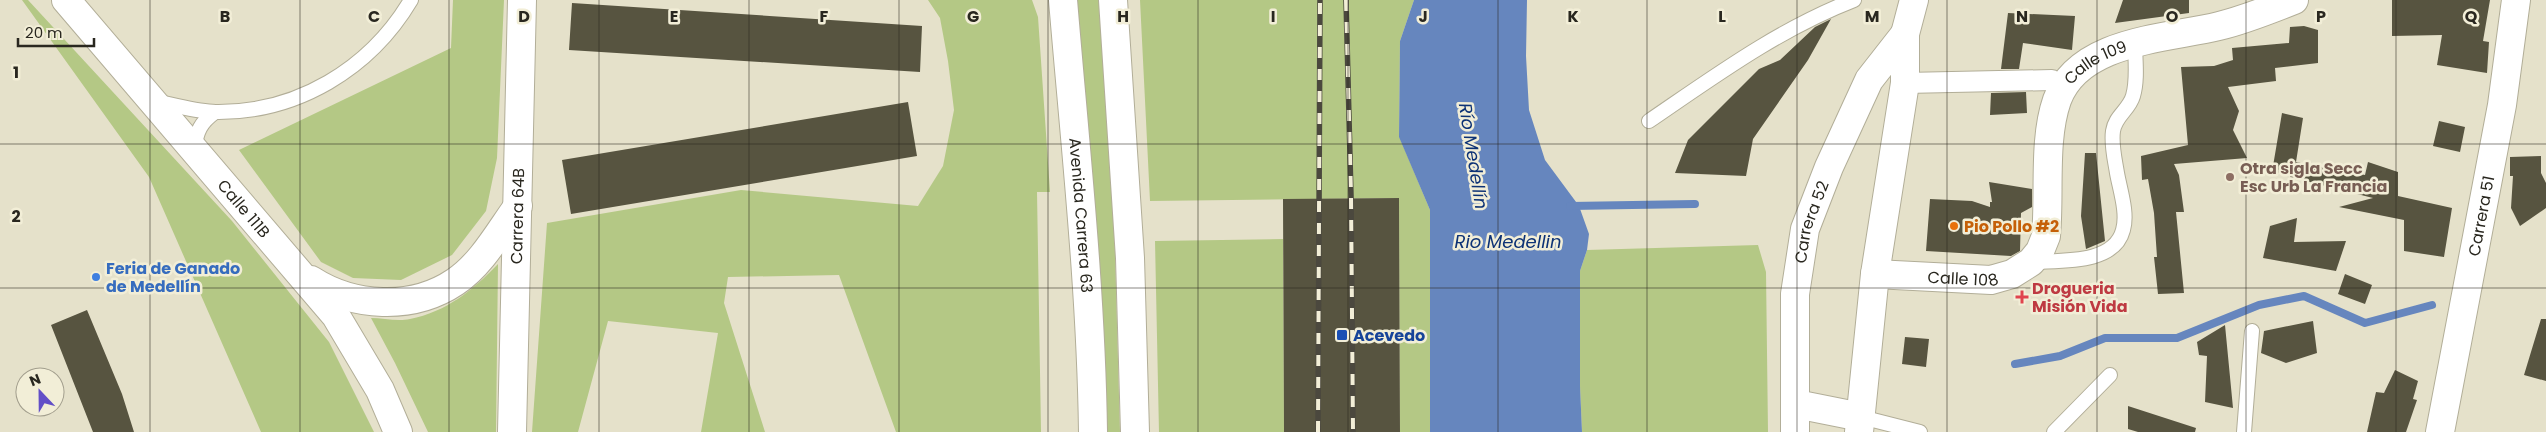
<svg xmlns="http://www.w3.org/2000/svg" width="2546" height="432" font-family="Poppins,sans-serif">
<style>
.green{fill:#b4c885}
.water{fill:#6686be}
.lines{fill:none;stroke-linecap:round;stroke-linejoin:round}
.stream{stroke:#6686be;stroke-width:8}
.building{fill:#575440}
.service-casing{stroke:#b2ae98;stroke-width:16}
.pedestrian-casing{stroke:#b2ae98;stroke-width:22}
.minor-casing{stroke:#b2ae98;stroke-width:30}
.tertiary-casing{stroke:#b2ae98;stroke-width:30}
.secondary-casing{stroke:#b2ae98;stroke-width:30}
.trunk-casing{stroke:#b2ae98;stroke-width:30}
.service{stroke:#fff;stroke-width:14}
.pedestrian{stroke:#fff;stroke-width:20}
.minor{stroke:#fff;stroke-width:28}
.tertiary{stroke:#fff;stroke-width:28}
.secondary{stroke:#fff;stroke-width:28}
.trunk{stroke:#fff;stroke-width:28}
.rail-casing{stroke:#4b483e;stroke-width:5.5}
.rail{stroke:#f2eed7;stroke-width:4;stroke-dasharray:11;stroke-linecap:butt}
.grid{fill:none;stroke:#29271f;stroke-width:1;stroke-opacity:0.55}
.education-dot{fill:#8d6e63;stroke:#f2eed7;stroke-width:2}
.food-dot{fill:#e8710a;stroke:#f2eed7;stroke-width:2}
.shop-dot{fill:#3f7fe0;stroke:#f2eed7;stroke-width:2}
.health-dot{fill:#e0444e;stroke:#f2eed7;stroke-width:2}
.transit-dot{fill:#1a4fb4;stroke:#f2eed7;stroke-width:2}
.labels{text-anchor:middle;stroke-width:5;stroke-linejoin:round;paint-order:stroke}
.street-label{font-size:16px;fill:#29271f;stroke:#f2eed7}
.education-label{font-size:16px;font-weight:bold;fill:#785e54;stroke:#f2eed7;text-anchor:start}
.food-label{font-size:16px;font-weight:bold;fill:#c56008;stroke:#f2eed7;text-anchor:start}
.shop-label{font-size:16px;font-weight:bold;fill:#366cbe;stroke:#f2eed7;text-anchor:start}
.health-label{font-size:16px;font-weight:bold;fill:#be3a42;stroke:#f2eed7;text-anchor:start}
.transit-label{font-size:16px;font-weight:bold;fill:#164399;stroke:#f2eed7;text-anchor:start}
.water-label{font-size:18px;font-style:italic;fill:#0d3275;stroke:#f2eed7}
.grid-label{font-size:16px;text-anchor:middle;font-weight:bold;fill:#29271f;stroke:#f2eed7;stroke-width:5;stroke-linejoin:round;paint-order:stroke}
</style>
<rect width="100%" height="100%" fill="#e5e1ca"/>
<!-- green -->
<path class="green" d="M22,0H28L232,221L329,342L374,432H261L149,177Z
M453,0H504L497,158L486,211L452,255L401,280L353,278L321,262L239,150L451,48Z
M928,0H1032L1038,17L1050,192H1037L1041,432H896L839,275L728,277L724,303L765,432H701L718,333L608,321L578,432H532L547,223L741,190L918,206L943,166L954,110L948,61L940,18Z
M1075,0H1099L1114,215L1120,432H1106Z
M1140,0H1414L1400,41L1399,136L1430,210V432H1400L1399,198L1150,201Z
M1283,239L1284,432H1159L1155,241Z
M1758,245L1766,272L1768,432H1582L1580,386V271L1587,250Z
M498,264L496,432H428L395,363L371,318C383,318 398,322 410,319C446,312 473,290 498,264Z"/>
<!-- water -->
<path class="water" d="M1414,0H1527L1526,56L1529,110L1545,160L1579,206L1589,234L1587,250L1580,271V386L1582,432H1430V210L1399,137L1400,41Z"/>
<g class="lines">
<!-- stream -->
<path class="stream" d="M1570,206L1695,204
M2015,364L2060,356L2105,338H2177L2259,305L2304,296L2365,323L2432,305"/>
</g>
<!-- building -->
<path class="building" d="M2123,0H2189V13L2115,23Z
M2392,0H2490L2483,41L2489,42L2487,73L2437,65L2442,35L2392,36Z
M572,3L922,26L920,72L569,50Z
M2008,13L2075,16L2072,50L2023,43L2019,69H2001Z
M1831,19L1808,60L1753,139L1746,176L1675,173L1688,140L1759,69L1780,60L1815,27Z
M2304,26L2318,30V63L2275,68L2276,81L2228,87L2239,111L2233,130L2247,158L2174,164L2179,175L2184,212H2176L2184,293L2158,294L2154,257H2157L2154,213L2148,179L2142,180L2141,156L2188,145L2181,67L2214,66L2233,60L2232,48L2289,43L2290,27Z
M2026,92L2027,113L1990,115L1991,93Z
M908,102L917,156L571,214L562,160Z
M2282,113L2303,118L2296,162L2365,175L2368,162L2398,172V196L2452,208L2444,257L2404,251V220L2339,207L2373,198L2290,177V173L2272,172Z
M2439,121L2465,127L2460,152L2433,146Z
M2085,153H2096L2105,241L2086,249L2081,216Z
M2541,156V173L2546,183V208L2520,226L2511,208L2513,176H2510V157Z
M1989,182L2032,189V207L2021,213L2020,251L2011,256L1926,251L1930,199L1972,201L1990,207V202H1992Z
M1399,198L1400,432H1284L1283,199Z
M2297,218L2294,242L2346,241L2336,271L2263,258L2270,226Z
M2345,274L2372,285L2365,304L2338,294Z
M87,310L122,394L134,432H93L51,325Z
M2541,319H2546V381L2524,375Z
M2313,321L2317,353L2286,363L2261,353L2264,331Z
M2225,325L2233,408L2205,402L2207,356L2199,355L2197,342Z
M1905,337L1929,339L1926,367L1902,364Z
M2395,370L2418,381L2413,399L2417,400L2406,432H2367L2376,392L2384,393Z
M2128,406L2196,428L2195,432H2138L2128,429Z"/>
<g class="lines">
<!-- service casing -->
<g class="service-casing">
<path id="service" d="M157,102C176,105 197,112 216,112C297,113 370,69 411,0
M1649,121C1715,76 1779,29 1854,0
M194,149C197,131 200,123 215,112
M2032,262C2060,260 2114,265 2123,230C2128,213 2120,190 2117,173C2115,160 2111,145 2113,131C2115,116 2129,110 2133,96C2138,79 2135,59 2135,42
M1861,417L1920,432
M2054,432L2110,375
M2244,432L2252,331"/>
</g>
<!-- pedestrian casing -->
<g class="pedestrian-casing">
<path id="pedestrian" d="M1905,83L2052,80"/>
</g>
<!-- minor casing -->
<g class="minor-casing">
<g id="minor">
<path id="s1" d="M2440,432L2502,105L2516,0"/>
</g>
</g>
<!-- tertiary casing -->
<g class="tertiary-casing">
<g id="tertiary">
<path id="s2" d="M1875,274L1991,280L2012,274L2031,262L2040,251L2046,236C2050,193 2043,140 2057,100C2079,40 2166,39 2219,26C2244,20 2269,10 2294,0"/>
</g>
</g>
<!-- secondary casing -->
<g class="secondary-casing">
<g id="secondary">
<path id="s3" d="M66,0L336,316L380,390L398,432"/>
<path d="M311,280C353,307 412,311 455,282C482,264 499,232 518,206"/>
<path d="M1796,404L1861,417"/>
<path id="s4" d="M512,432L522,0"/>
<path id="s5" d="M1795,432V294L1805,229L1829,167L1869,80L1905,34"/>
<path d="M1859,432L1875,274L1905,83V34L1914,0"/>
</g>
</g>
<!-- trunk casing -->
<g class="trunk-casing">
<g id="trunk">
<path id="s6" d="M1063,0C1075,144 1091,288 1093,432"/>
<path d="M1113,0L1130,258L1135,432"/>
</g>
</g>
<!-- service -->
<use href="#service" class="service"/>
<!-- pedestrian -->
<use href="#pedestrian" class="pedestrian"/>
<!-- minor -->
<use href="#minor" class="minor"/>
<!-- tertiary -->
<use href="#tertiary" class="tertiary"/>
<!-- secondary -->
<use href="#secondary" class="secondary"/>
<!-- trunk -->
<use href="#trunk" class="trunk"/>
<!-- rail casing -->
<g class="rail-casing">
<path id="rail" d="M1346,0L1351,195L1353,432
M1318,432L1320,0"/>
</g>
<!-- rail -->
<use href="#rail" class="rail"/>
</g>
<!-- grid -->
<path class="grid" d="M150,0V432M300,0V432M449,0V432M599,0V432M749,0V432M899,0V432M1048,0V432M1198,0V432M1348,0V432M1498,0V432M1647,0V432M1797,0V432M1947,0V432M2097,0V432M2246,0V432M2396,0V432M0,144H2546M0,288H2546"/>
<!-- markers -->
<circle class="education-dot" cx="2230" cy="177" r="5"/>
<circle class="food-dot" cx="1954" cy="226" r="5"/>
<circle class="shop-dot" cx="96" cy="277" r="5"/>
<path class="health-dot" d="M2019.5 289.5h5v5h5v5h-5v5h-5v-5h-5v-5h5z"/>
<rect class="transit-dot" x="1336" y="329" width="12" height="12" rx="2.5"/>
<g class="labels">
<!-- street labels -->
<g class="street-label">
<text dy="6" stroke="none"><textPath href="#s2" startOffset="384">Calle 109</textPath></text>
<text dy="6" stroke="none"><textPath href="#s3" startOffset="274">Calle 111B</textPath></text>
<text dy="6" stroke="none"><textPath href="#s4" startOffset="216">Carrera 64B</textPath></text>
<text dy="6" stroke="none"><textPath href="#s6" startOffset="216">Avenida Carrera 63</textPath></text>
<text dy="6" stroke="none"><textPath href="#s1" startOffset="220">Carrera 51</textPath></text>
<text dy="6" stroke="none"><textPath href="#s5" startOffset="212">Carrera 52</textPath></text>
<text dy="6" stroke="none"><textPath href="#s2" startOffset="88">Calle 108</textPath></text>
</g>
<!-- education labels -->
<g class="education-label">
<text x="2240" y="174">Otra sigla Secc<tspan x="2240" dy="18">Esc Urb La Francia</tspan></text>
</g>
<!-- food labels -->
<g class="food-label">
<text x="1964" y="232">Pio Pollo #2</text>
</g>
<!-- shop labels -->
<g class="shop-label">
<text x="106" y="274">Feria de Ganado<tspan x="106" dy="18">de Medellín</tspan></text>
</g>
<!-- health labels -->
<g class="health-label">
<text x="2032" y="294">Drogueria<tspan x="2032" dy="18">Misión Vida</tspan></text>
</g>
<!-- transit labels -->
<g class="transit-label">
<text x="1353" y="341">Acevedo</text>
</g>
<!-- water labels -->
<g class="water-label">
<text transform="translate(1473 156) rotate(81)" y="6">Río Medellín</text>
<text x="1508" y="248">Rio Medellin</text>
</g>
</g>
<g class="grid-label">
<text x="225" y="22">B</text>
<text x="374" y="22">C</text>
<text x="524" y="22">D</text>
<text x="674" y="22">E</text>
<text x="824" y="22">F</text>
<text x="973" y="22">G</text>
<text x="1123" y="22">H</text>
<text x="1273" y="22">I</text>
<text x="1423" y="22">J</text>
<text x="1573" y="22">K</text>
<text x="1722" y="22">L</text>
<text x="1872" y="22">M</text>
<text x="2022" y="22">N</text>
<text x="2172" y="22">O</text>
<text x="2321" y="22">P</text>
<text x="2471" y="22">Q</text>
<text x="16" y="78">1</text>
<text x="16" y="222">2</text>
</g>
<!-- north arrow -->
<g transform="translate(40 392) rotate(338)"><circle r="24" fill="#f2eed7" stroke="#a29e8d"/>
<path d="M0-4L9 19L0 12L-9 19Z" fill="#624fc7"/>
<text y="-8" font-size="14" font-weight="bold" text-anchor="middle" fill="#29271f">N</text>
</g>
<!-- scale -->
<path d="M18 38v8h76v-8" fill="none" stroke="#29271f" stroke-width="2.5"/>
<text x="25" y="38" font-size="15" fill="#29271f" stroke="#f2eed7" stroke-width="4" paint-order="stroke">20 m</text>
</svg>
